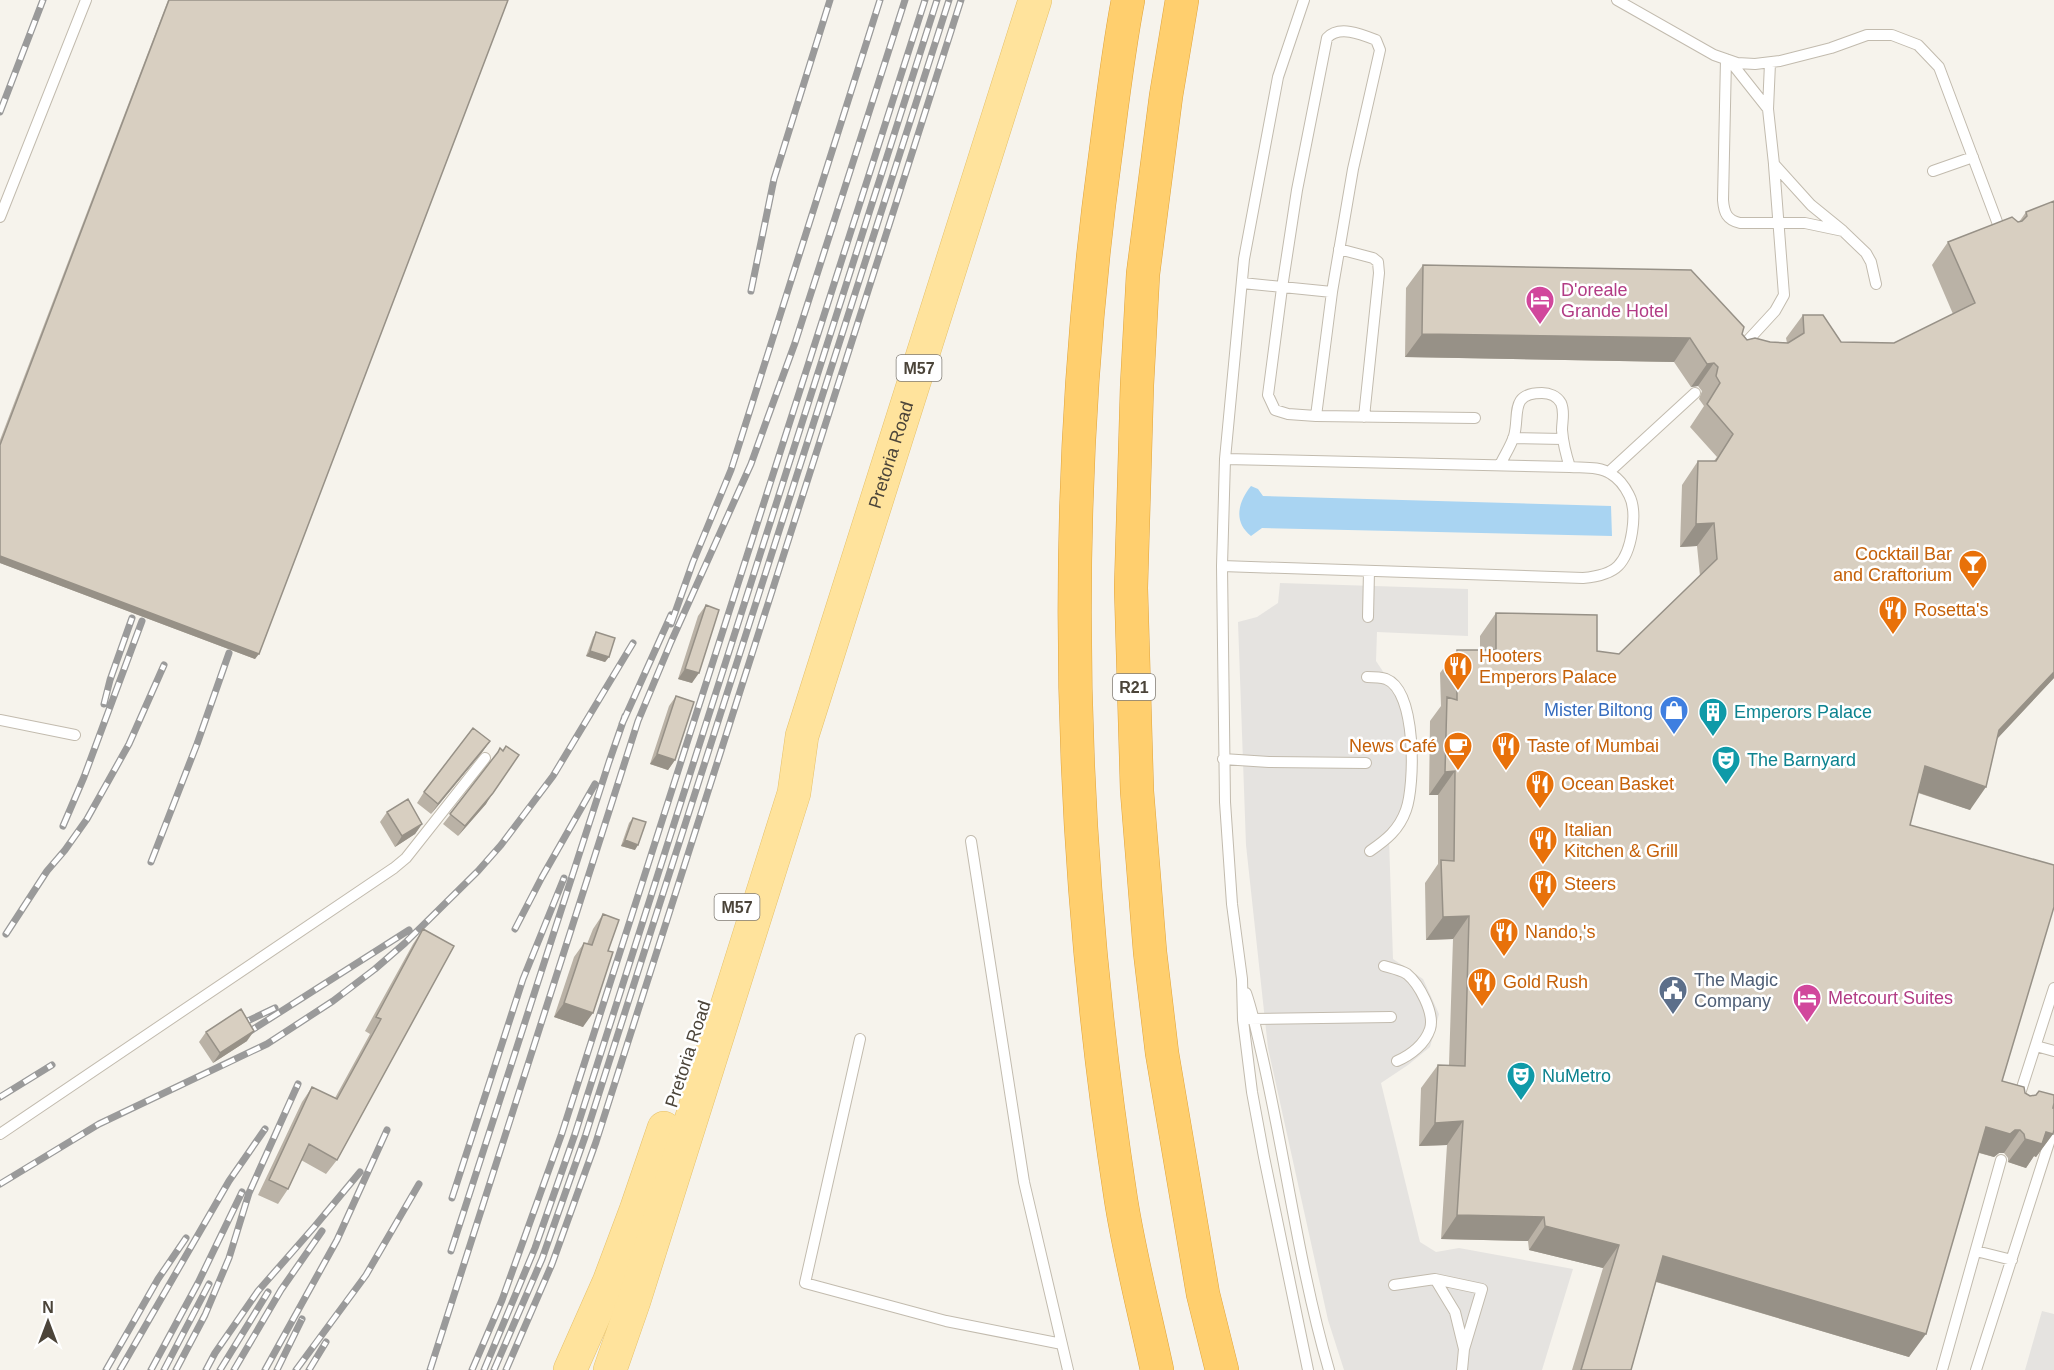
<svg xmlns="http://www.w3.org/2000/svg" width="2054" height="1370" font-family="Helvetica,sans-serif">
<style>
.parking{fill:#e5e3e0}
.water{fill:#a9d4f2}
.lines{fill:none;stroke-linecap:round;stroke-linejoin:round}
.lane-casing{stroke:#c2bbae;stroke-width:12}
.primary-casing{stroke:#e6c16a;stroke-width:34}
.highway-casing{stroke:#e0a43c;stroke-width:34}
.lane{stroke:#fff;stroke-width:10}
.primary{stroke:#ffe39c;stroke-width:33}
.highway{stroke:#ffcf6e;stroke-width:33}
.rail-casing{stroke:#9a9a9a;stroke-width:7}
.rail{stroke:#fff;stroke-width:4.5;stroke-dasharray:14;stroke-linecap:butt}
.wall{fill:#bab2a6}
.shaded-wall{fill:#979187}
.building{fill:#d8cfc1;stroke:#979187;stroke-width:1.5}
.labels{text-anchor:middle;stroke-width:5;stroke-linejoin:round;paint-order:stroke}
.shield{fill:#fff;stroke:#817c74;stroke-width:1.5}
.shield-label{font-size:16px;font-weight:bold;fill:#4b4439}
.hotel-label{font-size:18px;fill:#b23c85;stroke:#fff;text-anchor:start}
.street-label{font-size:18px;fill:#4b4439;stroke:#fff}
.food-label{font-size:18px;fill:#c56008;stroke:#fff;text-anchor:start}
.shop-label{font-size:18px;fill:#366cbe;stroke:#fff;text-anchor:end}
.culture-label{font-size:18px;fill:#0d838f;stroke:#fff;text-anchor:start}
.service-label{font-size:18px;fill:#4e5e75;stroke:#fff;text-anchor:start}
</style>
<rect width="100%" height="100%" fill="#f6f3ec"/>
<!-- parking -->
<path class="parking" d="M1280,583L1468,589V636L1377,632L1376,661L1412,715L1406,802L1389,839L1393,959L1423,979L1439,1014L1430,1047L1408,1065L1381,1083L1420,1242L1436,1252L1459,1248L1573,1269L1542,1370H1344L1328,1320L1268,1048L1246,845L1238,622L1257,617L1278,603Z
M2042,1311L2054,1314V1370H2025Z"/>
<!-- water -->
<path class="water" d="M1251,486L1258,489L1263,496L1611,506L1612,536L1262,528L1251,536C1233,522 1238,502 1251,486Z"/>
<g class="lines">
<!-- lane casing -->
<g class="lane-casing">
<path id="lane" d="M1304,0L1278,77L1244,259L1225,459L1222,566L1225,802L1232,904L1242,979L1243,1020L1252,1092L1264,1157L1308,1370
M1617,0L1714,55L1737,63L1755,64L1780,61L1831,48L1867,35H1892L1918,45L1939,67L2002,235
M1726,59L1723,200C1724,213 1727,220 1740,223H1805L1843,231
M1730,61L1768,109
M1770,63L1768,109L1774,164L1811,205L1843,231L1866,253L1871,262L1876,284
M1933,171L1973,157
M0,217L86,0
M1339,249L1373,258L1378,262L1379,273L1364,417
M1242,283L1332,292L1353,169L1380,50L1376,40C1361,34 1339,25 1327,38L1297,190L1282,288L1268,395L1275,410L1288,414L1316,416L1475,418
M1740,349L1775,311L1784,295L1774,165
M1316,416L1332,292
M1513,438L1563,439
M1500,465C1504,456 1511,446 1514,436C1520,415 1509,393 1542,393C1549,393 1557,396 1561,403C1565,412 1562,421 1562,430C1563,443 1566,455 1570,467
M1609,472L1695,393
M1222,566L1583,578C1594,577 1610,574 1618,566C1632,552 1638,512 1629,495C1625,487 1618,478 1611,474C1600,466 1583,468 1570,467L1225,459
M1368,617L1369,571
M1367,677C1373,677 1380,677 1386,679C1417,691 1415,785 1406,810C1399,830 1386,840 1370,851
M0,720L75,735
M1223,759L1269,762L1366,763
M971,841L1024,1182L1068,1370
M1384,966C1391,968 1401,970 1407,974C1419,984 1435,1013 1430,1029C1425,1044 1411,1055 1397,1061
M1246,993C1253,1013 1257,1034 1262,1055C1286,1160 1299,1267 1329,1370
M1249,1019L1391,1017
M860,1039L805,1283L946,1321L1062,1344
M2036,1046L2054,1051
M2018,1100L2054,988
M0,1134L394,868L406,858L485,758
M1976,1251L2012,1260
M1435,1279L1455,1312L1464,1349L1462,1370
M1394,1285L1435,1279L1482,1289L1464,1349
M1942,1370L2001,1160
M1976,1370L2054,1127"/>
</g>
<!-- primary casing -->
<g class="primary-casing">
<g id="primary">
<path d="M570,1370L609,1282L636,1210L664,1128"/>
<path id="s1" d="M610,1370L634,1301L794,793L802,736L1035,0"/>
</g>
</g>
<!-- highway casing -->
<g class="highway-casing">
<path id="highway" d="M1128,0C1118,52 1112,105 1105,158C1058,503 1068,856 1121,1200C1130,1257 1145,1314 1157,1370
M1182,0L1166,96L1143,274L1137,385L1131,588L1137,791L1150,952L1162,1053L1203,1294L1222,1370"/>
</g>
<!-- lane -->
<use href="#lane" class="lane"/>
<!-- primary -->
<use href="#primary" class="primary"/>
<!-- highway -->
<use href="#highway" class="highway"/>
<!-- rail casing -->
<g class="rail-casing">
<path id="rail" d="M0,112L43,0
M751,291L774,179L830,0
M671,624L693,562L731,470L880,0
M104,704L110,680L132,618
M622,724L671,615
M63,826L84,777L142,621
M151,862L197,744L229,653
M515,929L542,877L595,784
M6,934L47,871L65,850L87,819L129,744L164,665
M237,1026L275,1008
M244,1035L409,930
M0,1097L52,1065
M0,1184L99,1124L267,1044L333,1001L375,969L405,943L478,871L501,845L553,776L633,643
M452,1198L523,979L564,878
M451,1251L609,762L625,716
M106,1370L158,1279L186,1238
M120,1370L229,1181L265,1129
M151,1370L198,1283L242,1192
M164,1370L209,1284
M176,1370L205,1315L229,1258L249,1193L298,1084
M206,1370L215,1353L258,1291L315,1226L360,1172
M220,1370L268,1292
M234,1370L281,1290L322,1231
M265,1370L337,1240L387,1130
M277,1370L302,1319
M296,1370L366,1275L419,1184
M309,1370L326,1342
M430,1370L638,721L671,642L751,464L765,425L795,343L905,0
M472,1370L502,1300L562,1133L925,0
M484,1370L535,1248L575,1134L937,0
M494,1370L542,1259L585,1137L949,0
M506,1370L552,1264L596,1142L961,0"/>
</g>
<!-- rail -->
<use href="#rail" class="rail"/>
</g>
<!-- wall -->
<path class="wall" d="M168,0H508L255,659L0,563V440Z
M2026,212L2054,678L1997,738L1970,810L1918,793L1910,825L2002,1081L2053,1108V1134L2036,1157L2034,1156L2026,1168L2008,1162V1158L2004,1153H1999L1994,1157L1979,1153L1909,1357L1656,1282L1631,1370H1572L1603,1268L1529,1250L1528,1241L1441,1239L1447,1145L1419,1146L1421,1088L1438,1065H1449L1453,939L1426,940L1425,883L1438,864V795H1429L1430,721L1441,706L1440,673L1457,650H1480V636L1496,613L1597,651L1619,654L1700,576L1697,546L1680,547L1682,485L1698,461H1714L1717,457L1690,427L1704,406L1699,399L1702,391L1698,386L1691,387L1674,362L1405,357L1406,288L1423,265L1742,334L1747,340L1787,343L1786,338L1803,315L1841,342L1894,343L1953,314L1932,265L1948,242L2019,222Z
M706,605L692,683L678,679L698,616Z
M596,632L609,657L605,662L586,656L593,637Z
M676,696L675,760L668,770L650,764L669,706Z
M490,741L483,751L431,814L417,803L424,792Z
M500,748L486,804L458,836L443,824L492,761Z
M387,812L422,824L415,834L395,847L380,822Z
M633,818L635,850L621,846L629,823Z
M603,914L608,951L583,1027L554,1017L574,957L584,943L587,944L593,929Z
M423,929L337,1160L326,1174L301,1160L288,1189L278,1204L258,1195L302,1102L312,1087L335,1098L370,1034L365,1031L413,944Z
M206,1032L247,1041L213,1063L199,1042Z"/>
<!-- shaded-wall -->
<path class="shaded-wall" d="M1422,334L1690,338L1674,362L1405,357Z
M1714,363L1698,386L1691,387L1707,364Z
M1714,523L1697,546L1680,547L1696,524Z
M0,556L259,654L255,659L0,563Z
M590,651L609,657L605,662L586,656Z
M685,669L699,673L692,683L678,679Z
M2054,672V678L1983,754L1999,730Z
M490,741L483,751L431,814L438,804Z
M657,754L675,760L668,770L650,764Z
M1925,766L1986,787L1970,810L1908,789Z
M1455,771L1438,795H1429L1445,772Z
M493,793L486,804L458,836L465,826Z
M422,824L415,834L395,847L402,836Z
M625,840L638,845L635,850L621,846Z
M1469,916L1453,939L1426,940L1443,917Z
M564,1003L593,1013L583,1027L554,1017Z
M254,1031L247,1041L213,1063L220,1053Z
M1463,1121L1447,1145L1419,1146L1435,1123Z
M1986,1127L2015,1130H2020L2004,1153H1999L1994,1157L1970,1150Z
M2046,1132L2053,1134L2036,1157L2034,1156L2026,1168L2008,1162L2025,1139Z
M1457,1215L1544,1217L1528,1241L1441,1239Z
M1545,1226L1619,1245L1603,1268L1529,1250Z
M1663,1256L1926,1334L1909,1357L1647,1279Z"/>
<!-- building -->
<path class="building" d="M169,0H508L259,654L0,556V445Z
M2054,201V672L1999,730L1986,787L1925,766L1910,825L2054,865V907L2002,1081L2024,1087L2025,1093L2030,1096L2036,1095L2039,1091L2054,1095V1103L2053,1108H2054V1130L2053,1134L2046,1132L2042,1144L2025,1139L2024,1134L2020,1130H2015L2010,1134L1986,1127L1926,1334L1663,1256L1631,1370H1581L1619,1245L1545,1226L1544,1217L1457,1215L1463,1121L1435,1123L1438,1065L1465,1066L1469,916L1443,917L1441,860L1454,861L1455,771L1445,772L1447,697L1457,700V650H1496V613L1597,615V651L1619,654L1717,559L1714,523L1696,524L1698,461H1716L1733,434L1707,404L1720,383L1716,376L1718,367L1714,363L1707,364L1690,338L1422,334L1423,265L1691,270L1744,327L1742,334L1747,340L1755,338L1770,342L1788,343L1804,333L1803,315H1823L1841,342L1894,343L1975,303L1948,242L2012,217L2018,222L2022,221L2027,216L2026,212Z
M706,605L719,610L699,673L685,669Z
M596,632L615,638L609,657L590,651Z
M676,696L694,702L675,760L657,754Z
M473,728L490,741L438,804L424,792Z
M506,746L519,755L493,793L465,826L450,814L498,752L500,748L503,751Z
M408,799L422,824L402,836L387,812Z
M633,818L646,822L638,845L625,840Z
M603,914L619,920L608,951L613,952L593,1013L564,1003L584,943L592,945Z
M423,929L454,946L337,1160L309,1144L288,1189L269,1180L312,1087L337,1099L381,1019L376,1017Z
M241,1009L254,1031L220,1053L206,1032Z"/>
<!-- icons -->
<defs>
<g id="hotel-pin" transform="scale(1.5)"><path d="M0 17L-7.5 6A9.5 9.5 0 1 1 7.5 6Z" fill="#d1479c" stroke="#fff"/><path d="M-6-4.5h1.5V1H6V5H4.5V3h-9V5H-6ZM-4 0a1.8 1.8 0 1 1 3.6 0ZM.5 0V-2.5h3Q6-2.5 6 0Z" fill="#fff"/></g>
<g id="bar-pin" transform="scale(1.5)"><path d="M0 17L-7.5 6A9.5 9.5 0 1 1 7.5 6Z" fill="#e8710a" stroke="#fff"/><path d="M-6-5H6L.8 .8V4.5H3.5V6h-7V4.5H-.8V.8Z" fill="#fff"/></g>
<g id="restaurant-pin" transform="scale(1.5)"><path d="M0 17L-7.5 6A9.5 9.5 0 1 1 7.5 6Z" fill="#e8710a" stroke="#fff"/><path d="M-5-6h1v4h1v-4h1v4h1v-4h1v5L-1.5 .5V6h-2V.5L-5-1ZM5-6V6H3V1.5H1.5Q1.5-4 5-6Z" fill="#fff"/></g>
<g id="shop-pin" transform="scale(1.5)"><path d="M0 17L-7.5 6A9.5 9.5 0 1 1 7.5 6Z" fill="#3f7fe0" stroke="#fff"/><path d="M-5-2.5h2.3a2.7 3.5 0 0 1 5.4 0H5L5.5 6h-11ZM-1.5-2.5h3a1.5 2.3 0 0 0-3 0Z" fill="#fff"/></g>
<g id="building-pin" transform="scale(1.5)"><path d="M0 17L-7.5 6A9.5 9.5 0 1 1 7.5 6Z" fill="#0f9aa8" stroke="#fff"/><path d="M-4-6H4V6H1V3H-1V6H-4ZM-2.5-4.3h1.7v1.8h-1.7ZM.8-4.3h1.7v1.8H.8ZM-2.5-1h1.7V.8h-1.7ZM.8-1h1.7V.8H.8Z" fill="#fff"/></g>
<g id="cafe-pin" transform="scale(1.5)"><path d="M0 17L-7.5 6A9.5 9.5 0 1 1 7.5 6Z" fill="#e8710a" stroke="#fff"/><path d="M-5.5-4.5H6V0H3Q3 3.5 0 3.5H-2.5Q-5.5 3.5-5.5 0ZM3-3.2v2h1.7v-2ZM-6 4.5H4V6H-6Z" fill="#fff"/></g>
<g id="theatre-pin" transform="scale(1.5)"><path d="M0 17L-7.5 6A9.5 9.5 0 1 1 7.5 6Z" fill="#0f9aa8" stroke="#fff"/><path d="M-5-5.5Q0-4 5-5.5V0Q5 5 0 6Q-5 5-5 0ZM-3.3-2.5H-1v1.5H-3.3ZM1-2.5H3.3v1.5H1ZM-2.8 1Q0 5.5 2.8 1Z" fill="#fff"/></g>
<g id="civic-pin" transform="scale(1.5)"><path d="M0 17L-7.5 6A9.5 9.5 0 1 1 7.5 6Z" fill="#5c6f8a" stroke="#fff"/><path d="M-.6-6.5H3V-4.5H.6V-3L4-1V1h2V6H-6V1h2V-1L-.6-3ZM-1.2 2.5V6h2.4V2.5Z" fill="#fff"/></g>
</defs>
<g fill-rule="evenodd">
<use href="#hotel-pin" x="1540" y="300"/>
<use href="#bar-pin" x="1973" y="564"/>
<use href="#restaurant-pin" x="1893" y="610"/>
<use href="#restaurant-pin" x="1458" y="666"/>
<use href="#shop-pin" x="1674" y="710"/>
<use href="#building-pin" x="1713" y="712"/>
<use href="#cafe-pin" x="1458" y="746"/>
<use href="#restaurant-pin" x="1506" y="746"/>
<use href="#theatre-pin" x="1726" y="760"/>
<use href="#restaurant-pin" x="1540" y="784"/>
<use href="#restaurant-pin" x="1543" y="840"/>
<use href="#restaurant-pin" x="1543" y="884"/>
<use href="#restaurant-pin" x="1504" y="932"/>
<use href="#restaurant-pin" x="1482" y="982"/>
<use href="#civic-pin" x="1673" y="990"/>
<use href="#hotel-pin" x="1807" y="998"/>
<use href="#theatre-pin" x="1521" y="1076"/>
</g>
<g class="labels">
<!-- shield labels -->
<g class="shield">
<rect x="896.5" y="355" width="45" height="26" rx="4.5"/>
<rect x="1113" y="674" width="42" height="26" rx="4.5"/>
<rect x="714.5" y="894" width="45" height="26" rx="4.5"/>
</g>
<g class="shield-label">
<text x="919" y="374">M57</text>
<text x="1134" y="693">R21</text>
<text x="737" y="913">M57</text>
</g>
<!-- hotel labels -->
<g class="hotel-label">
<text x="1561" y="296">D'oreale<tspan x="1561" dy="21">Grande Hotel</tspan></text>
<text x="1828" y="1004">Metcourt Suites</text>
</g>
<!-- street labels -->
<g class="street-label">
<text dy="6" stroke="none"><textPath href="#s1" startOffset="958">Pretoria Road</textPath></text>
<text transform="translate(688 1054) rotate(-72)" y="6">Pretoria Road</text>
</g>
<!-- food labels -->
<g class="food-label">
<text x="1952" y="560" text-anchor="end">Cocktail Bar<tspan x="1952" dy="21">and Craftorium</tspan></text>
<text x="1914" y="616">Rosetta's</text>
<text x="1479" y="662">Hooters<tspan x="1479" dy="21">Emperors Palace</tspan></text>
<text x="1437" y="752" text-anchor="end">News Café</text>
<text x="1527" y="752">Taste of Mumbai</text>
<text x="1561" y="790">Ocean Basket</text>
<text x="1564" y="836">Italian<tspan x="1564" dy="21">Kitchen &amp; Grill</tspan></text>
<text x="1564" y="890">Steers</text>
<text x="1525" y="938">Nando,'s</text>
<text x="1503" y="988">Gold Rush</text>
</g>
<!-- shop labels -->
<g class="shop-label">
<text x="1653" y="716">Mister Biltong</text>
</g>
<!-- culture labels -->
<g class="culture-label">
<text x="1734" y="718">Emperors Palace</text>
<text x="1747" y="766">The Barnyard</text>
<text x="1542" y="1082">NuMetro</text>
</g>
<!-- service labels -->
<g class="service-label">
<text x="1694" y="986">The Magic<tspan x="1694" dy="21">Company</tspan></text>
</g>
</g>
<!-- north arrow -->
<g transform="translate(48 1322)" stroke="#ffffff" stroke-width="4.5" paint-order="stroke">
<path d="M0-4.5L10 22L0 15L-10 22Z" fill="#4b4439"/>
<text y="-9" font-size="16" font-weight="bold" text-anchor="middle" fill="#4b4439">N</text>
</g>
</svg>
